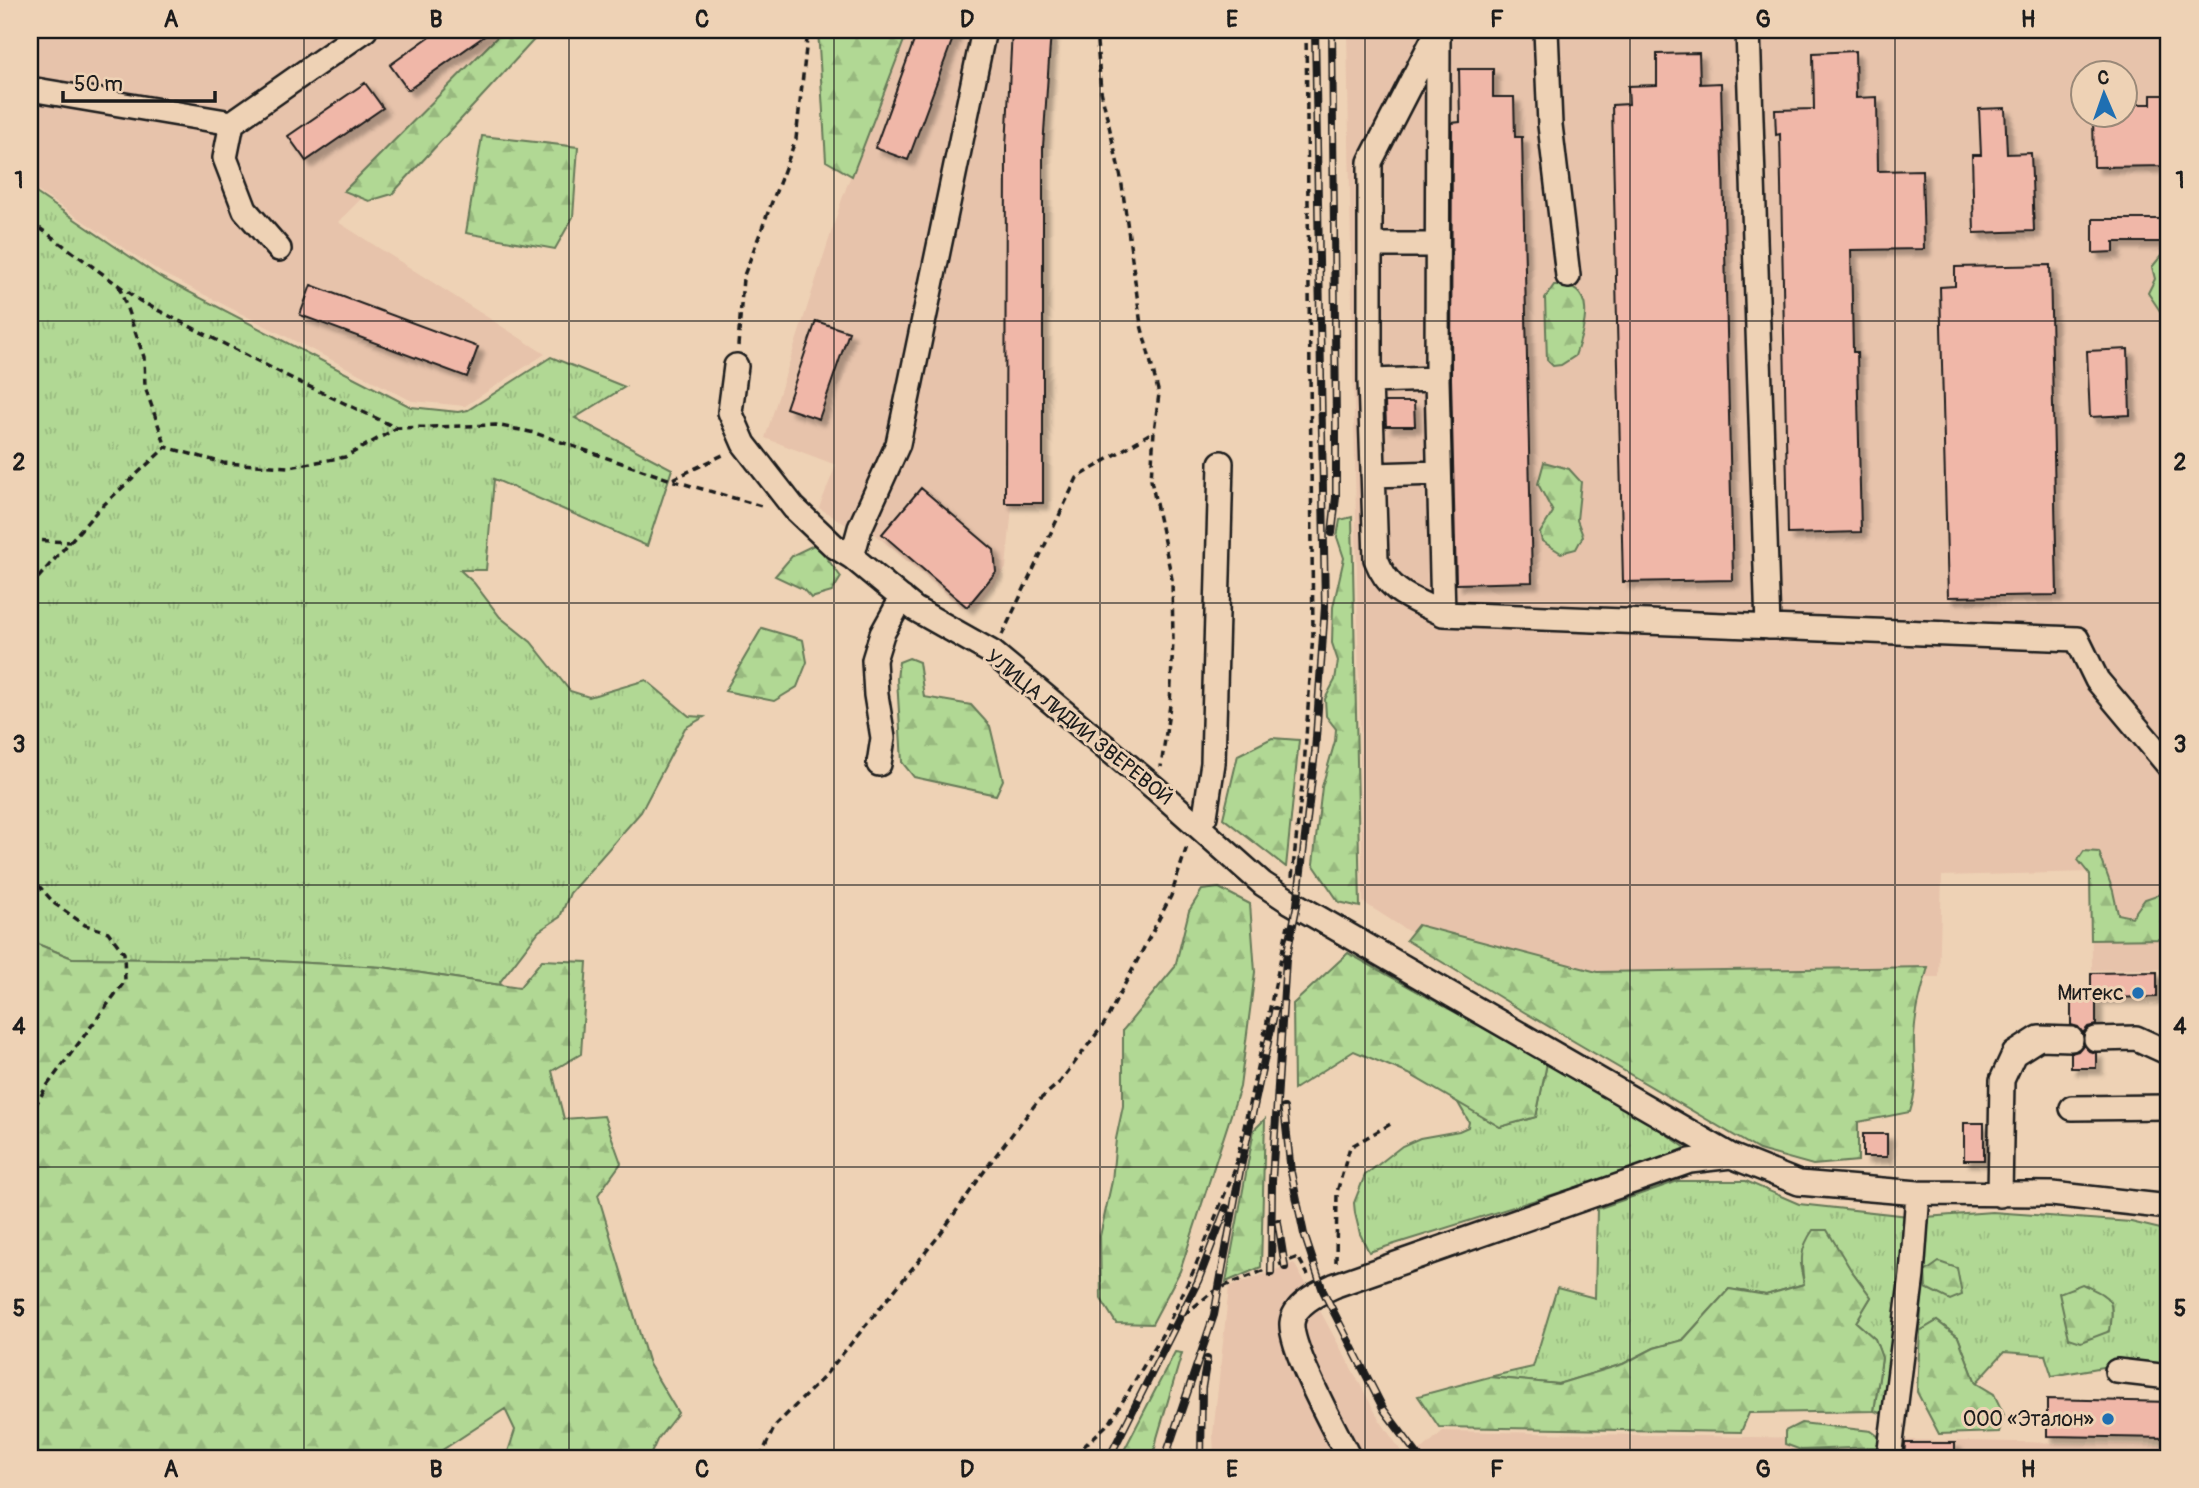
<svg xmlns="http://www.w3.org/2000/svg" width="2199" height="1488" font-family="Pangolin,sans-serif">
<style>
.built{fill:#e7c3ab;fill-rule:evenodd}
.grass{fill:url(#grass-tufts);stroke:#667a58;stroke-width:2}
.forest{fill:url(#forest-firs);stroke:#667a58;stroke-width:2}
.building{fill:#f0b7a8;stroke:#1c1c1c;stroke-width:2;filter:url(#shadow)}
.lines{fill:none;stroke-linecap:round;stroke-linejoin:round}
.minor-casing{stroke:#1c1c1c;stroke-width:28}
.path{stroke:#1c1c1c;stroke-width:3.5;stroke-dasharray:7 5;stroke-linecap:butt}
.minor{stroke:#eed2b5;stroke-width:23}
.rail-casing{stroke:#1c1c1c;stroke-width:8}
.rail{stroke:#eed2b5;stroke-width:5;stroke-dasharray:16;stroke-linecap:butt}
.grid{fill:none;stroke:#1c1c1c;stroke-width:2;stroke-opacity:0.55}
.poi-dot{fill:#1f6fb2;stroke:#eed2b5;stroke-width:2.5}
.labels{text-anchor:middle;stroke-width:6;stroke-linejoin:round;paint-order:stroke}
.street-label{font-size:21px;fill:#1c1c1c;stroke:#eed2b5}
.poi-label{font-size:21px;fill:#1c1c1c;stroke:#eed2b5;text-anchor:end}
.neatline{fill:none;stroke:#1c1c1c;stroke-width:2.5}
.grid-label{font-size:23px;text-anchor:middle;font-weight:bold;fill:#1c1c1c}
</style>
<defs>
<pattern id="grass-tufts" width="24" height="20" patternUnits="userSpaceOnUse" patternTransform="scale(1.75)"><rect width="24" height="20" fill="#b1d894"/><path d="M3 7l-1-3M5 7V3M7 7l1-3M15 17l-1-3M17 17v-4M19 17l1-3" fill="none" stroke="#98b97f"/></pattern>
<pattern id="forest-firs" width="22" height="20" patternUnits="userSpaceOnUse" patternTransform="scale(1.75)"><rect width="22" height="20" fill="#b1d894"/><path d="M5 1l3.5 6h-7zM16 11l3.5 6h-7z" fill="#98b97f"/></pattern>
<filter id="shadow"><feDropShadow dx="6" dy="6" stdDeviation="2" flood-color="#0004"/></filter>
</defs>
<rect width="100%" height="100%" fill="#eed2b5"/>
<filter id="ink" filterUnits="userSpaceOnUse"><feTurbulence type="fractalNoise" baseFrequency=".0143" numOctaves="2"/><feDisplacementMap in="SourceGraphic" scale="14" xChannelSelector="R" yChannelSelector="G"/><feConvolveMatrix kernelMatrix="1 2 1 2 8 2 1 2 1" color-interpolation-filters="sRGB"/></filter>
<g filter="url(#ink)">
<!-- built -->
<path class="built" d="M30,30H529L338,222L545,354L465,406L412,401L162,273L30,186Z
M906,30H1051L1043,147V506L1012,507L1006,568L977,605L963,608L870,530L845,524L819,508L836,465L765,438L842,199Z
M1347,30H2169V969L2092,970L2091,872L1942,876L1939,978L1592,979L1408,931L1363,902ZM2084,74H2126V116H2084Z
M1294,1263L1379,1419L1406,1458H1214L1213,1434L1229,1287Z
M1443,1431L2169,1445V1458H1412Z"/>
<!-- grass -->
<path class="grass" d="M30,189L160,277L411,407L458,412L468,410L551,357L625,387L575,418L672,469L647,546L494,479L486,570H460L474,583L500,617L531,642L570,691L589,697L646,680L689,716L704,717L685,728L641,812L570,893L560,917L539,931L500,982L501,985L382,967L255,960L72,958L30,941Z
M1547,1063L1623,1104L1686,1148L1635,1169L1369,1252L1360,1234L1355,1213L1354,1203L1365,1175L1402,1146L1420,1138L1459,1131L1468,1127L1469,1122L1457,1101L1500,1127L1536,1117Z
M1678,1181H1746L1799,1204L1908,1216L1890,1416L1874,1411L1882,1358L1875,1339L1856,1322L1871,1297L1851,1270L1800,1264L1804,1284L1766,1295L1729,1289L1683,1340L1654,1348L1623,1364L1558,1384L1489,1377L1533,1367L1557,1288L1595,1298L1597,1209Z
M1992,1212L2131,1222L2169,1231V1370L2115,1365L2052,1376L2045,1355L2004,1352L1976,1383L1958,1337L1937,1321L1920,1331L1926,1217Z
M1782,1451H1882V1458H1780Z"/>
<!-- forest -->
<path class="forest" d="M504,30H543L392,194L369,201L344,191Z
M818,30H908L852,176L826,161Z
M482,136L578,147L573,217L555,249L466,233Z
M2169,255V309L2160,311L2148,293L2155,279L2152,267L2161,256Z
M1554,285C1599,284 1585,328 1575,356L1561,365L1553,366L1547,360L1545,298Z
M1544,462L1569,469L1581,482L1577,520L1583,536L1576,549L1561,553L1542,541L1540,533L1553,512L1538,484Z
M1352,517L1360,907L1339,902L1313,864L1322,787L1335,741L1336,729L1326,716L1325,699L1335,680L1338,661L1332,643L1333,607L1344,558L1337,537L1340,520Z
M816,544L841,577L832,592L811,598L803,589L775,576L793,555Z
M762,628L803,640L807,662L797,687L774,701L725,691Z
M909,658L919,662L924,697L971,705L990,726L1003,780L996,795L914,777L902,762L897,679L899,662Z
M1272,738L1299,740L1286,867L1223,818L1238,755Z
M2084,851L2099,852L2113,891L2118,914L2132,917L2145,899L2169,891V939L2091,940L2090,875L2078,860Z
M1219,888L1250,904L1255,972L1240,1087L1180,1271L1152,1324L1116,1323L1101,1299L1100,1236L1112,1181L1116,1139L1123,1106V1030L1175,967L1189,911L1202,890Z
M1418,925L1597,972L1928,967C1921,992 1914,1016 1914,1042C1914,1072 1919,1082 1910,1112L1858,1122V1161L1813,1165L1759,1150L1524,1012L1406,940Z
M30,941L72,958L255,960L382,967L519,988L542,960L587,962L581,1054L552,1071L564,1119L604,1116L621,1163L598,1195L649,1364L678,1413L657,1440L649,1458H506L515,1430L505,1409L430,1458H30Z
M1348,953L1547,1063L1536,1117L1500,1127L1409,1074L1354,1051L1294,1089L1293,1004Z
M1265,1119L1261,1267L1226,1282L1254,1130Z
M1813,1230H1827L1851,1270L1871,1297L1856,1322L1875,1339L1882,1358L1874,1411L1749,1413L1741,1432L1439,1427L1418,1396L1489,1377L1558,1384L1623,1364L1654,1348L1683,1340L1729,1289L1766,1295L1804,1284C1801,1261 1799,1250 1813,1230Z
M1939,1262L1957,1268L1962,1295L1950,1300L1926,1288L1925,1272Z
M2082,1284C2111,1298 2115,1297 2110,1331L2081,1342L2069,1338L2059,1293Z
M1937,1321L1958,1337L1976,1383L1994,1394L2004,1415L1999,1432L1939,1434L1917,1392L1920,1331Z
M1175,1352L1182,1353L1157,1438L1153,1458H1120Z
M1801,1423L1871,1431L1879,1437L1877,1447L1801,1450L1785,1444V1431Z"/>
<!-- building -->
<path class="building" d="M439,30H493L408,90L390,65Z
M918,30H956L908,160L875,148Z
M1012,30H1051L1043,147V503H1005L1006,147Z
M1855,51L1856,98L1877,97L1878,171L1922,170L1924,249L1851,250L1853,352H1857L1861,532L1788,534L1780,134L1776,135L1775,110L1814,109L1813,53Z
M1699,53L1700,84L1721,83L1733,580L1623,582L1612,105L1629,104L1628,86L1657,85V54Z
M1459,69H1493V97H1514L1515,137H1522L1532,582L1456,584L1451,379L1452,123L1460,122Z
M365,83L383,108L306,161L288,136Z
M2151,95H2169V166L2094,167L2093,116H2125V104H2151Z
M2005,108L2007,154L2031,153L2034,231L1974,233L1972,155H1981L1979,109Z
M2093,219H2169V242H2114V252L2093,253Z
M2050,265L2057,595L1948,597L1940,287L1955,286V267Z
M311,285L478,347L467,377L300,315Z
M816,321L849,332L819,419L786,408Z
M2128,349L2130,415L2090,417L2087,351Z
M1385,402H1414L1415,426H1386Z
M921,488L994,550L996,572L967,607L882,534Z
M2157,972V997L2091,998V973Z
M2096,999V1025L2088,1027L2083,1033L2078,1027L2071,1025V1000Z
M2083,1045L2089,1051L2096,1053V1068H2071V1053L2078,1051Z
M1964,1123H1984V1160H1964Z
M1863,1134H1887V1157H1863Z
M2047,1399L2169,1402V1438L2047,1436Z
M1905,1443H1955V1458H1904Z"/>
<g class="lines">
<!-- minor casing -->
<g class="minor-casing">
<path id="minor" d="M1438,30L1437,379L1443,614L2077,639L2097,680L2169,766
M1546,30L1550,125L1568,276
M1748,30L1768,627
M1437,32L1370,162V381L1376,559C1390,595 1412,598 1443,614
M30,89L232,123
M1370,245H1437
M279,249L245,210L225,158L232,123L365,30
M736,366L730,412L744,444L794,508L834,546L852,557L915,609L993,653L1156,789L1263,884L1289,901L1731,1156L1799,1183L1918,1193L2052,1194L2169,1207
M1370,381L1437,379
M1373,475L1439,473
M852,557L860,528L898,444L984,30
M879,764L883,738L876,695L874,660L882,634L902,598
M1198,826L1205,816L1213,763L1221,463
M2096,1039L2136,1038L2169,1053
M2072,1108L2169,1107
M2000,1195L2002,1080L2014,1054L2039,1038L2071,1039
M2117,1371L2169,1377
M1349,1458C1336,1432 1290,1349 1292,1323C1294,1303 1321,1292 1336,1285L1690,1161L1731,1156
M1889,1458L1912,1275L1918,1193"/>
</g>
<!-- path -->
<path class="path" d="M1096,30L1101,91L1121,178L1141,325L1159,394L1154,431L1151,480L1172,579L1173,640L1170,705L1161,767
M30,221L140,301L293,379L397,428L496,425L535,433L671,480L765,507
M119,286L144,357L145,387L166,447
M738,346L743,278L796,139L808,30
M673,479L725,454
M30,540L70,542
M30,587L98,510L166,447L223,463L289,467L345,457L397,428
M1002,635L1077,478L1154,431
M30,876L55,904L85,925L108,932L124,953L125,981L46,1087L30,1115
M1292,877L1304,768L1313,633L1306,30
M1336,1262L1337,1192L1350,1147L1394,1122
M1165,1330L1193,1272L1235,1169L1288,925
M760,1458L775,1426L822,1379L938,1237L993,1159L1037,1102L1060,1082L1104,1024L1171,896L1188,843
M1038,1458L1079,1451L1111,1421L1165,1330L1210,1294L1227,1285L1298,1257L1308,1275"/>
<!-- minor -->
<use href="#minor" class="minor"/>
<!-- rail casing -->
<g class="rail-casing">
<path id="rail" d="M1332,30L1336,423V497L1332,533
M1284,1108L1291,1172L1304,1234L1323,1291L1384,1410L1420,1458
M1278,1222L1285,1267
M1271,1273L1272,1181L1286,959L1297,905L1315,752L1325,606L1315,30
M1109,1458L1198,1281L1226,1208
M1165,1458L1214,1315L1240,1171L1275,1010
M1201,1458L1202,1388L1207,1359"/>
</g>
<!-- rail -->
<use href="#rail" class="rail"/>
</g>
</g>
<!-- grid -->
<path class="grid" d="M304,30V1458M569,30V1458M834,30V1458M1100,30V1458M1365,30V1458M1630,30V1458M1895,30V1458M30,321H2169M30,603H2169M30,885H2169M30,1167H2169"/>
<!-- markers -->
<g class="poi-dot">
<circle cx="2138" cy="993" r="7"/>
<circle cx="2108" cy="1419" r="7"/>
</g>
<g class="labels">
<!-- street labels -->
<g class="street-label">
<text transform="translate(1079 727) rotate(39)" y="7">УЛИЦА ЛИДИИ ЗВЕРЕВОЙ</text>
</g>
<!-- poi labels -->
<g class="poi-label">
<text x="2124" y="1000">Митекс</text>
<text x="2094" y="1426">ООО «Эталон»</text>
</g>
</g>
<!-- margin -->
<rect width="2199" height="1488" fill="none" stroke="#eed2b5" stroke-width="77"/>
<!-- north arrow -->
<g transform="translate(2104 94) rotate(358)"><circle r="33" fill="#eed2b5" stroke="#9a8978" stroke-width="2"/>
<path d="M0-5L12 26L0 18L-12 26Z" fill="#1f6fb2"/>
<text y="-10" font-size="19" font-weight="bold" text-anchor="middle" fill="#1c1c1c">С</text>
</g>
<!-- scale -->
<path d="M63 91v10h152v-10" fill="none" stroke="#1c1c1c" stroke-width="3.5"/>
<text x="74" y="91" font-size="21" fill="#1c1c1c" stroke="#eed2b5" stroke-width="5" paint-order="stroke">50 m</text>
<rect x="38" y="38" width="2122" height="1412" class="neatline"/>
<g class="grid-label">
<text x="171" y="27">A</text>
<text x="436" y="27">B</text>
<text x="702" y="27">C</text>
<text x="967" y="27">D</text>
<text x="1232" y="27">E</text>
<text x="1497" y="27">F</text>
<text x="1763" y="27">G</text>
<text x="2028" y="27">H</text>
<text x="19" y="188">1</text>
<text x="2180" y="188">1</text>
<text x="19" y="470">2</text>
<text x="2180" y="470">2</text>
<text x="19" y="752">3</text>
<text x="2180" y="752">3</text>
<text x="19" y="1034">4</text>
<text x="2180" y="1034">4</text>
<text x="19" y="1316">5</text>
<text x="2180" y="1316">5</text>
<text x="171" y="1477">A</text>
<text x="436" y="1477">B</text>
<text x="702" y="1477">C</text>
<text x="967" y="1477">D</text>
<text x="1232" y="1477">E</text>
<text x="1497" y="1477">F</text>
<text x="1763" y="1477">G</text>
<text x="2028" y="1477">H</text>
</g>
</svg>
